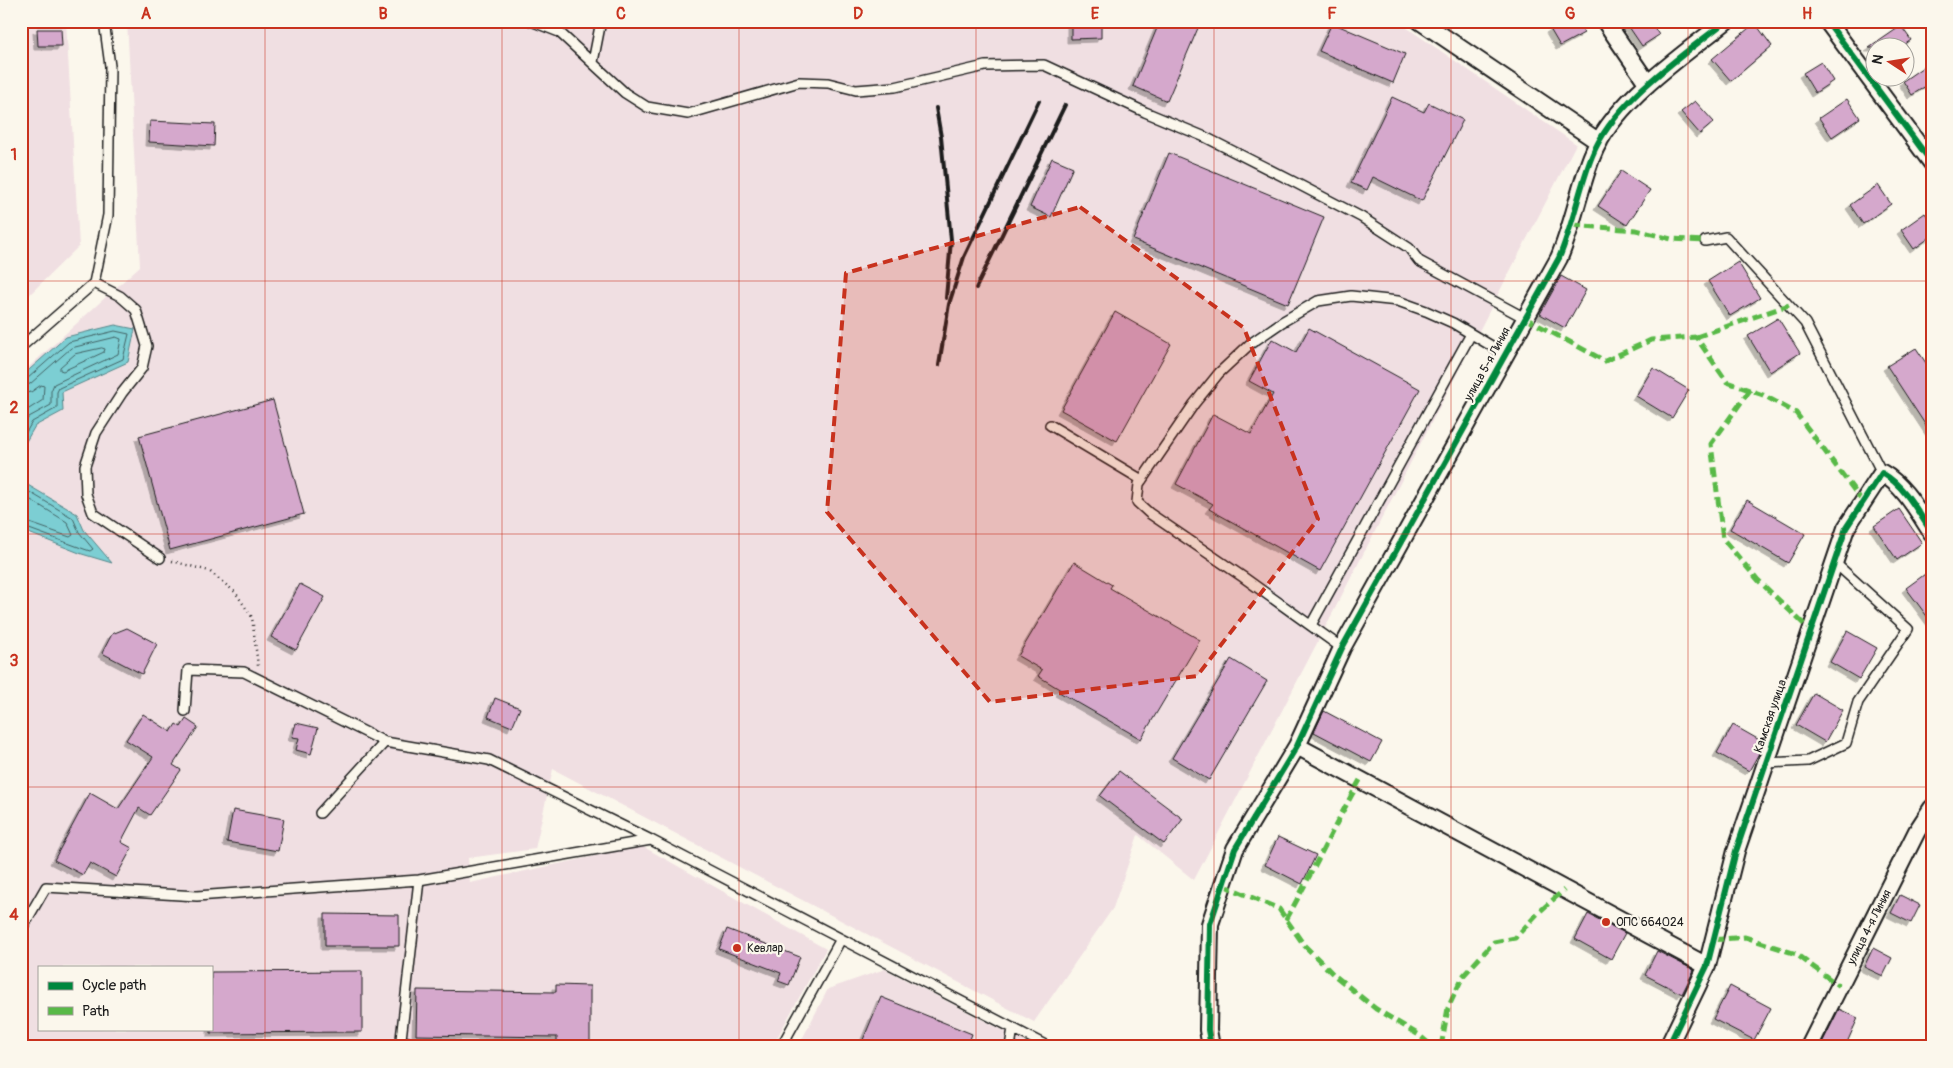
<svg xmlns="http://www.w3.org/2000/svg" width="1953" height="1068" font-family="Pangolin,sans-serif">
<style>
.built{fill:#f0dfe2;fill-rule:evenodd}
.water{fill:#7cced3;stroke:#56878a}
.lines{fill:none;stroke-linecap:round;stroke-linejoin:round}
.shore{stroke:#426365;stroke-width:1}
.building{fill:#d5a8cc;stroke:#1c1c1c;filter:url(#shadow)}
.service-casing{stroke:#1c1c1c;stroke-width:12}
.minor-casing{stroke:#1c1c1c;stroke-width:20}
.path{stroke:#1c1c1c;stroke-width:2.5;stroke-dasharray:1 4;stroke-linecap:butt}
.service{stroke:#fbf7ec;stroke-width:9}
.minor{stroke:#fbf7ec;stroke-width:16}
.rail{stroke:#1c1c1c;stroke-width:4}
.quiet{stroke:#58b947;stroke-width:5;stroke-dasharray:10 5;stroke-linecap:butt}
.cycleway-casing{stroke:#fbf7ec;stroke-width:9}
.cycleway{stroke:#00873e;stroke-width:6}
.marked{fill:#c8321e;fill-opacity:0.2;stroke:#c8321e;stroke-width:4;stroke-dasharray:10 6;stroke-linejoin:round}
.grid{fill:none;stroke:#c8321e;stroke-width:1;stroke-opacity:0.55}
.poi-dot{fill:#c8321e;stroke:#fbf7ec;stroke-width:2}
.labels{text-anchor:middle;stroke-width:4.5;stroke-linejoin:round;paint-order:stroke}
.street-label{font-size:12px;fill:#1c1c1c;stroke:#fbf7ec}
.poi-label{font-size:12px;fill:#1c1c1c;stroke:#fbf7ec;text-anchor:start}
.neatline{fill:none;stroke:#c8321e;stroke-width:2}
.grid-label{font-size:16px;text-anchor:middle;font-weight:bold;fill:#c8321e}
</style>
<defs>
<filter id="shadow"><feDropShadow dx="-4" dy="4" stdDeviation="0" flood-color="#0004"/></filter>
</defs>
<rect width="100%" height="100%" fill="#fbf7ec"/>
<filter id="ink" filterUnits="userSpaceOnUse"><feTurbulence type="fractalNoise" baseFrequency=".02" numOctaves="2"/><feDisplacementMap in="SourceGraphic" scale="10" xChannelSelector="R" yChannelSelector="G"/><feConvolveMatrix kernelMatrix="1 2 1 2 8 2 1 2 1" color-interpolation-filters="sRGB"/></filter>
<g filter="url(#ink)">
<!-- built -->
<path class="built" d="M21,21H66L79,246L21,303Z
M127,21H1397L1576,144L1194,880L1138,835L1113,908L1034,1022L553,769L535,849L468,858L470,883L642,846L826,949L772,1047H21V374L140,266ZM39,967H211V1029H39Z
M885,969L1035,1047H798L828,989Z"/>
<!-- water -->
<path class="water" d="M115,325L135,329L128,362L62,392L63,411L35,426L21,450V377L66,337Z
M21,481L77,514L84,530L112,563L82,554L21,530Z"/>
<g class="lines">
<!-- shore -->
<path class="shore" d="M102,348L105,349L104,352L63,371L60,370V367L75,354Z
M21,380L27,379L69,342L115,331L129,334L123,359L59,388L57,392V408L32,422L21,441
M21,386L30,384L71,348L116,337L121,339L118,354L54,384L51,391V405L29,417L21,428
M21,394L31,392L41,385L44,386L43,400L21,414
M21,487L73,518L79,532L93,549L90,551L84,549L21,526
M21,494L67,522L73,535L70,537L21,520"/>
</g>
<!-- building -->
<path class="building" d="M1071,21H1101V38L1071,39Z
M1160,21H1201L1167,101L1133,86Z
M1563,21H1577L1584,33L1560,46L1550,29Z
M1625,21H1650L1659,35L1642,46Z
M1332,23L1405,54L1393,83L1319,51Z
M1755,23L1772,46L1731,81L1712,59Z
M1901,26L1911,40L1900,48H1869Z
M37,29H61L62,46H38Z
M1821,62L1833,81L1815,93L1803,73Z
M1926,65L1932,73V82L1912,95L1903,81Z
M1392,97L1424,112L1429,103L1463,120L1422,201L1373,177L1367,190L1351,183Z
M1847,99L1860,118L1832,137L1819,118Z
M1695,101L1714,122L1700,134L1681,112Z
M150,121L215,124L214,146L149,142Z
M1169,153L1324,217L1288,304L1133,240Z
M1052,158L1073,167L1051,217L1030,207Z
M1621,171L1650,190L1627,225L1598,206Z
M1878,185L1891,204L1863,224L1850,205Z
M1925,213L1932,223V236L1914,249L1901,230Z
M1738,262L1760,298L1730,316L1708,281Z
M1561,276L1586,290L1565,328L1540,314Z
M1115,312L1171,344L1117,441L1061,410Z
M1778,318L1800,353L1770,372L1748,336Z
M1309,328L1420,389L1320,571L1209,509L1213,504L1176,484L1213,414L1251,434L1273,394L1249,381L1272,339L1296,352Z
M1916,348L1932,372V435L1887,366Z
M1653,368L1689,390L1672,418L1636,396Z
M273,400L304,514L170,550L139,436Z
M1747,500L1805,534L1788,563L1730,529Z
M1899,509L1922,543L1897,560L1874,526Z
M1074,562L1112,585L1110,588L1200,640L1141,739L1059,692L1061,690L1038,676L1042,670L1018,656Z
M1932,569V623L1906,588Z
M300,584L325,597L296,650L271,637Z
M127,628L157,644L142,674L102,653L112,634Z
M1847,631L1877,648L1859,679L1830,662Z
M1231,659L1267,681L1209,780L1172,758Z
M1814,693L1843,710L1825,742L1796,725Z
M495,698L520,708L512,727L488,717Z
M1324,711L1382,742L1371,762L1314,732Z
M143,714L171,732L176,724L181,727L186,719L198,727L173,765L181,770L150,815L139,808L121,842L132,848L116,877L90,863L83,875L54,860L90,793L118,809L153,757L126,740Z
M296,723L318,728L311,754L296,750L299,738L292,737Z
M1733,725L1763,742L1758,755L1749,771L1717,753Z
M1119,771L1183,819L1164,844L1100,796Z
M233,810L284,819L278,851L227,842Z
M1278,837L1316,855L1302,884L1265,865Z
M1900,895L1920,905L1911,923L1891,913Z
M325,914L399,915V946H325Z
M1588,914L1625,933L1611,959L1575,939Z
M727,929L800,957L789,985L778,981L781,973L719,949Z
M1873,948L1892,958L1883,976L1864,967Z
M1657,951L1694,970L1682,994L1645,975Z
M362,971V1032L211,1033V972Z
M556,985L590,986V1044H557V1037L416,1035L417,990L556,992Z
M1730,986L1771,1008L1754,1040L1713,1019Z
M881,997L972,1034L967,1047H860Z
M1839,1009L1858,1018L1845,1047H1820Z"/>
<g class="lines">
<!-- service casing -->
<g class="service-casing">
<path id="service" d="M531,21L559,32L625,93L647,107L688,114L799,82L828,83L856,90L895,87L985,66L1044,65L1145,112L1205,137L1294,182L1361,217L1409,248L1419,261L1525,318
M593,62L601,21
M1705,241L1726,237L1805,323L1882,473
M94,283L120,296L136,310L147,346L142,368L122,393L96,433L85,466L86,494L93,513L160,558
M21,347L94,283L108,215L110,66L104,21
M1050,425L1142,480
M1311,625L1471,334
M1342,648L1243,577L1149,513L1137,502L1139,484L1194,404L1219,373L1250,344L1282,322L1318,301L1351,296L1398,301L1426,311L1453,323L1505,354
M185,711L188,670L244,672L385,742
M1766,763L1808,761L1846,743L1858,702L1908,629L1835,563
M320,813L385,742L489,760L651,840
M21,930L46,887L197,896L419,880L651,840L1049,1047
M418,1047L401,1039L419,880
M781,1047L841,939
M1010,1047L1013,1028"/>
</g>
<!-- minor casing -->
<g class="minor-casing">
<path id="minor" d="M1420,21L1599,142
M1605,21L1648,84
M1827,21L1932,163
M1297,746L1707,966
M1211,1047L1208,1030L1210,924L1235,849L1297,746L1342,648L1559,258C1573,225 1579,189 1592,156C1613,102 1681,57 1726,21
M1668,1047L1707,966L1736,851L1846,528L1882,473C1905,486 1918,512 1932,533
M1809,1047L1917,831L1932,808"/>
</g>
<!-- path -->
<path class="path" d="M172,561L209,571L235,592L252,617L258,666"/>
<!-- service -->
<use href="#service" class="service"/>
<!-- minor -->
<use href="#minor" class="minor"/>
<!-- rail -->
<path class="rail" d="M936,108L941,137L951,240L946,298
M976,288L1065,105
M939,365L949,304L964,257L1039,101"/>
<!-- quiet -->
<path class="quiet" d="M1572,225L1636,230L1671,239L1705,241
M1525,318L1605,361L1651,340L1696,337L1727,382L1763,395L1796,413L1863,502
M1696,337L1789,305
M1750,390L1711,444L1723,539L1758,580L1811,631
M1223,885L1279,909L1304,945L1334,975L1376,1009L1419,1035L1433,1047
M1286,920C1312,873 1334,826 1360,780
M1713,940L1745,937L1796,954L1839,986
M1441,1047L1448,1008L1463,976L1494,942L1515,938L1539,912L1564,890"/>
<!-- cycleway casing -->
<g class="cycleway-casing">
<path id="cycleway" d="M1827,21L1932,163
M1211,1047L1208,1030L1210,924L1235,849L1297,746L1342,648L1559,258C1573,225 1579,189 1592,156C1613,102 1681,57 1726,21
M1668,1047L1707,966L1736,851L1846,528L1882,473C1905,486 1918,512 1932,533"/>
</g>
<!-- cycleway -->
<use href="#cycleway" class="cycleway"/>
</g>
</g>
<!-- marked area -->
<path class="marked" d="M1080,207L1244,328L1318,519L1197,676L990,702L827,512L846,273Z"/>
<!-- grid -->
<path class="grid" d="M265,21V1047M502,21V1047M739,21V1047M976,21V1047M1214,21V1047M1451,21V1047M1688,21V1047M21,281H1932M21,534H1932M21,787H1932"/>
<!-- markers -->
<g class="poi-dot">
<circle cx="1606" cy="922" r="5"/>
<circle cx="737" cy="948" r="5"/>
</g>
<g class="labels">
<!-- street labels -->
<g class="street-label">
<text transform="translate(1487 364) rotate(-61)" y="4">улица 5-я Линия</text>
<text transform="translate(1770 716) rotate(-71)" y="4">Камская улица</text>
<text transform="translate(1869 927) rotate(-63)" y="4">улица 4-я Линия</text>
</g>
<!-- poi labels -->
<g class="poi-label">
<text x="1616" y="926">ОПС 664024</text>
<text x="747" y="952">Кевлар</text>
</g>
</g>
<!-- margin -->
<rect width="1953" height="1068" fill="none" stroke="#fbf7ec" stroke-width="55"/>
<!-- legend -->
<rect x="38" y="966" width="175" height="65" fill="#fbf7ec" stroke="#a29f99"/>
<rect x="48" y="982" width="25" height="8" fill="#00873e" stroke="#a29f99"/>
<text x="82" y="990" font-size="15" fill="#1c1c1c">Cycle path</text>
<rect x="48" y="1007" width="25" height="8" fill="#58b947" stroke="#a29f99"/>
<text x="82" y="1016" font-size="15" fill="#1c1c1c">Path</text>
<!-- north arrow -->
<g transform="translate(1890 62) rotate(282)"><circle r="24" fill="#fbf7ec" stroke="#a29f99"/>
<path d="M0-4L9 19L0 12L-9 19Z" fill="#c8321e"/>
<text y="-8" font-size="14" font-weight="bold" text-anchor="middle" fill="#1c1c1c">N</text>
</g>
<rect x="28" y="28" width="1898" height="1012" class="neatline"/>
<g class="grid-label">
<text x="146" y="19">A</text>
<text x="383" y="19">B</text>
<text x="621" y="19">C</text>
<text x="858" y="19">D</text>
<text x="1095" y="19">E</text>
<text x="1332" y="19">F</text>
<text x="1570" y="19">G</text>
<text x="1807" y="19">H</text>
<text x="14" y="160">1</text>
<text x="14" y="413">2</text>
<text x="14" y="666">3</text>
<text x="14" y="920">4</text>
</g>
</svg>
